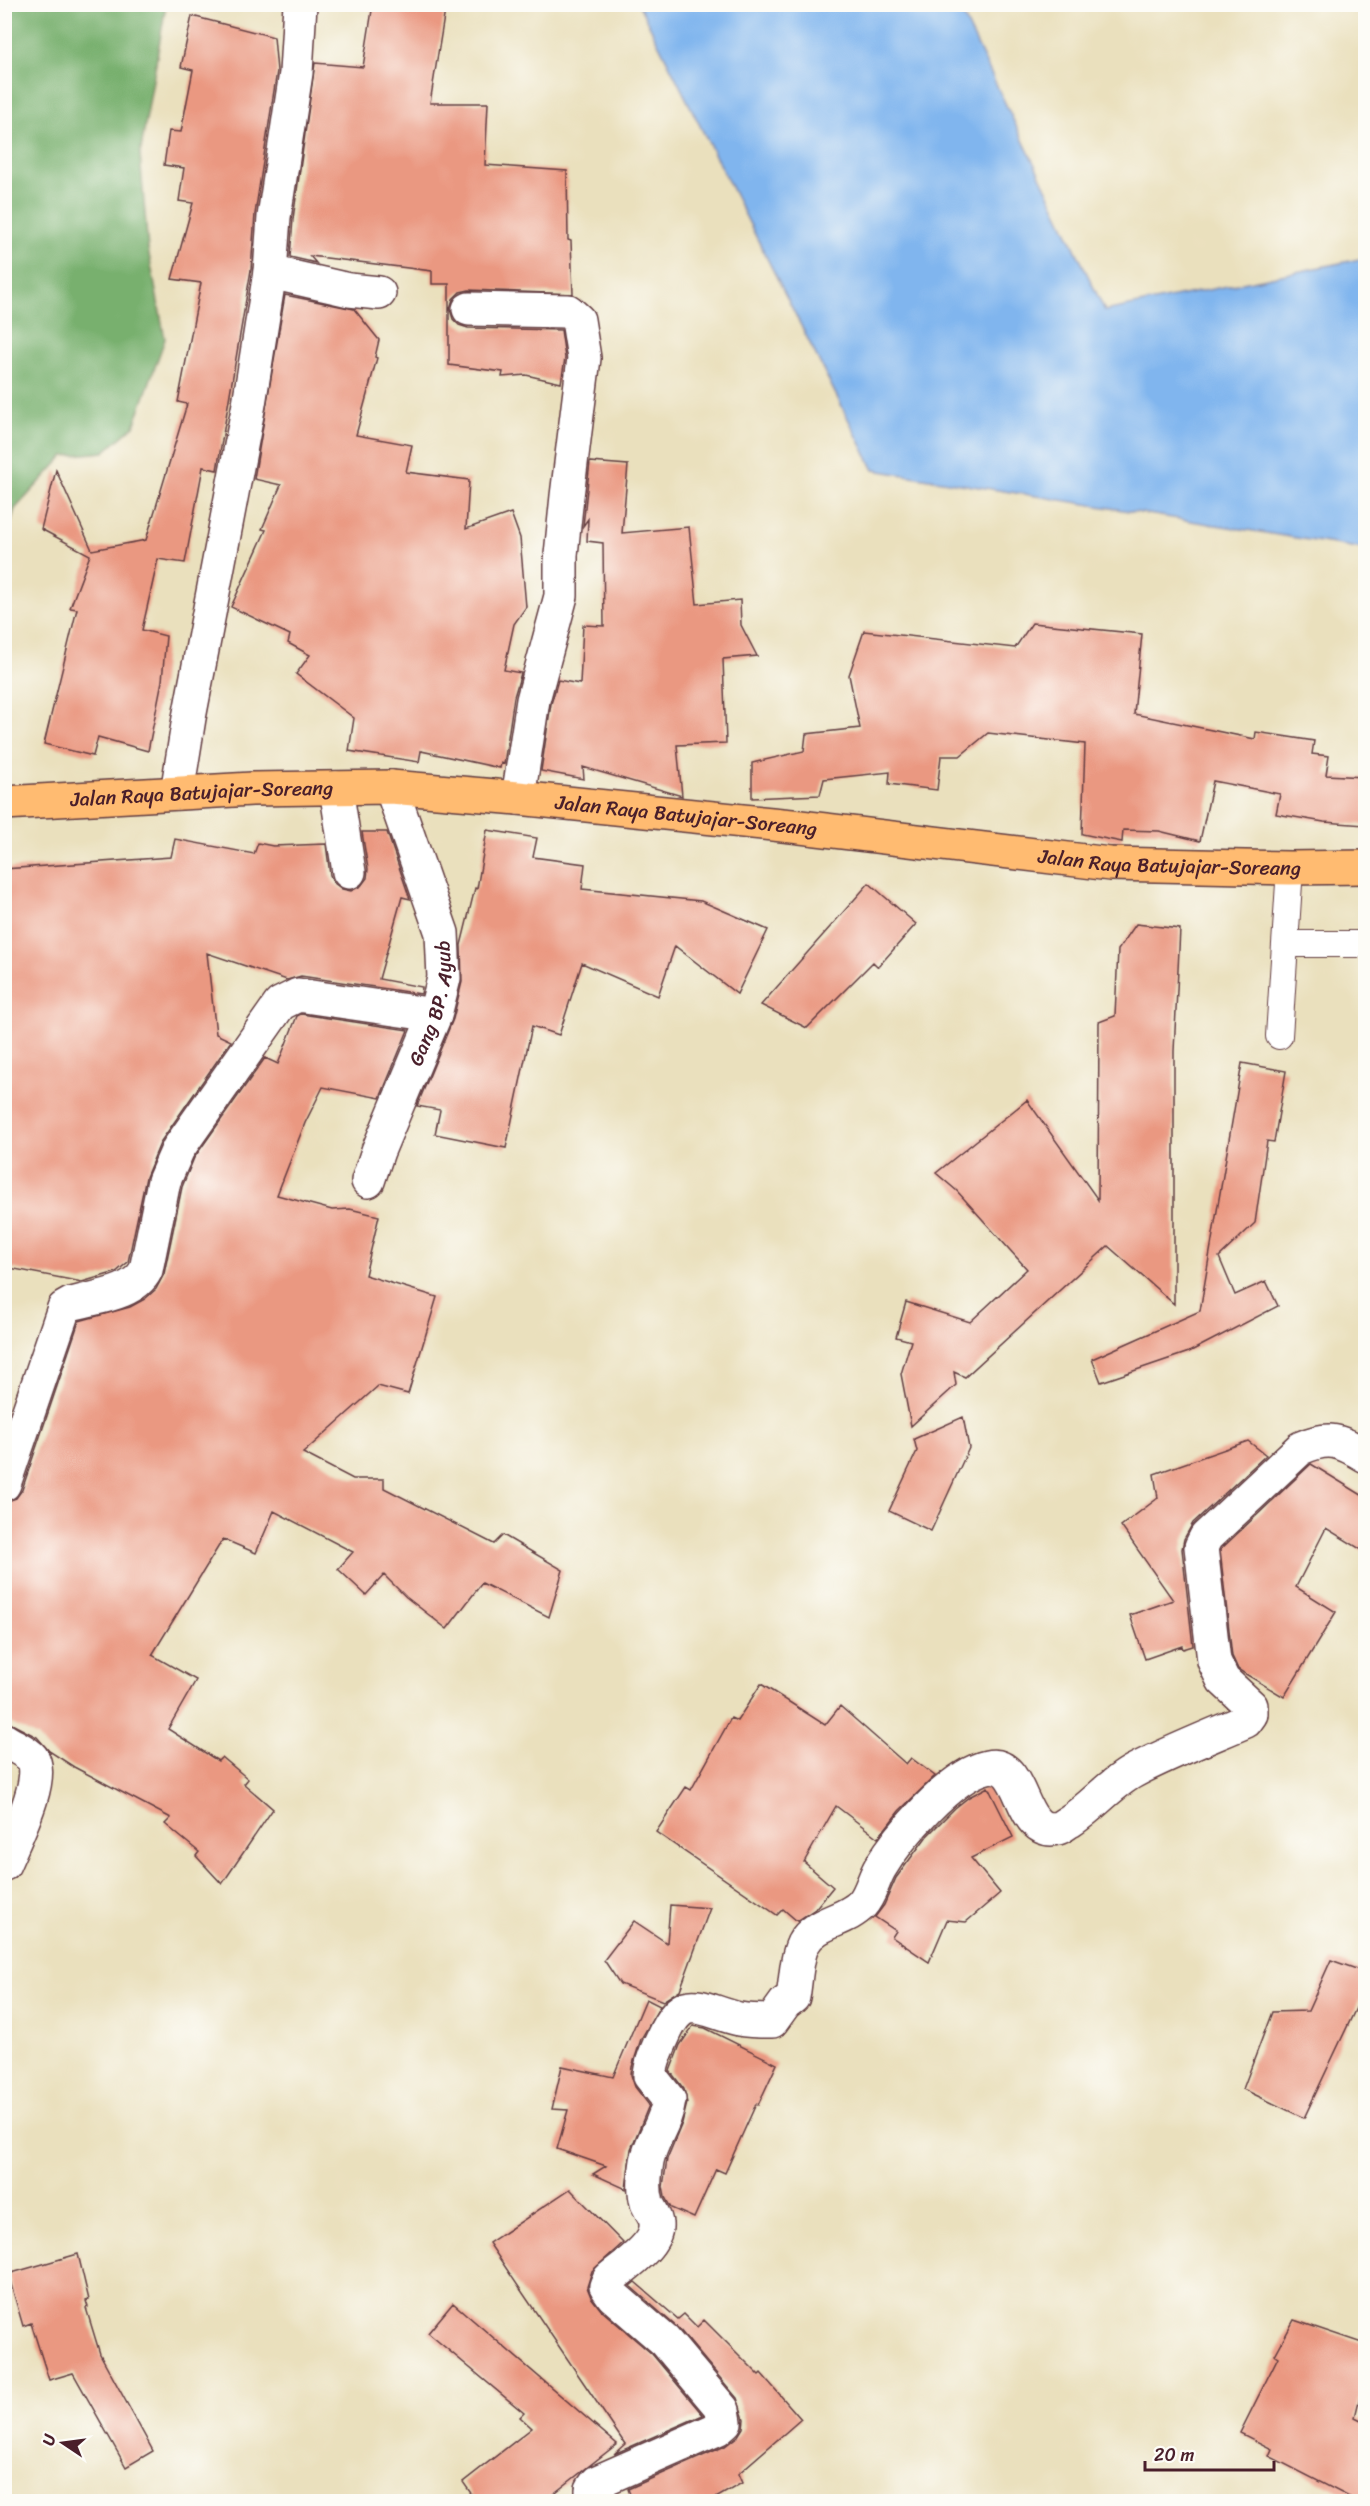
<svg xmlns="http://www.w3.org/2000/svg" width="1370" height="2506" font-family="Sriracha,sans-serif">
<style>
.forest{fill:#78b06e;stroke:#61684c;stroke-width:1.5}
.water{fill:#80b5ee;stroke:#656a8c;stroke-width:1.5}
.building{fill:#ea9881}
.lines{fill:none;stroke-linecap:round;stroke-linejoin:round}
.service-casing{stroke:#623c41;stroke-width:28}
.minor-casing{stroke:#623c41;stroke-width:36}
.tertiary-casing{stroke:#623c41;stroke-width:36}
.trunk-casing{stroke:#623c41;stroke-width:36}
.service{stroke:#fff;stroke-width:26}
.minor{stroke:#fff;stroke-width:33}
.tertiary{stroke:#fff;stroke-width:33}
.trunk{stroke:#ffbb71;stroke-width:33}
.labels{text-anchor:middle;stroke-width:4.5;stroke-linejoin:round;paint-order:stroke}
.street-label{font-size:20px;fill:#4a1f2b;stroke:#fdfcf7}
</style>
<rect width="100%" height="100%" fill="#fdfcf7"/>
<filter id="ink" filterUnits="userSpaceOnUse"><feTurbulence type="fractalNoise" baseFrequency=".0167" numOctaves="2"/><feDisplacementMap in="SourceGraphic" scale="12" xChannelSelector="R" yChannelSelector="G"/><feConvolveMatrix kernelMatrix="1 2 1 2 8 2 1 2 1" color-interpolation-filters="sRGB"/></filter>
<filter id="wash" filterUnits="userSpaceOnUse"><feTurbulence type="fractalNoise" baseFrequency=".008" numOctaves="4" result="noise"/><feDisplacementMap in="SourceGraphic" scale="24" xChannelSelector="R" yChannelSelector="G"/><feGaussianBlur stdDeviation="1.35" result="paint"/><feColorMatrix in="noise" values="0 0 0 0 0 0 0 0 0 0 0 0 0 0 0 0 0 1.4 0 .05"/><feComposite in="paint" operator="in"/></filter>
<g filter="url(#wash)">
<rect width="100%" height="100%" fill="#eae0bd"/>
<!-- forest -->
<path class="forest" d="M5,4L166,5L140,155L148,249L165,339L134,426L104,452L64,456L15,509L5,540Z"/>
<!-- water -->
<path class="water" d="M639,5H958L1105,311L1365,258V549L874,470Z"/>
<g id="blocks">
<!-- building -->
<path class="building" d="M373,4H446L430,103H488L485,165L567,171L568,240L571,241L573,294L469,290L460,292L453,299L450,309L453,319L459,325L468,328L561,330L565,358L561,383L526,375L502,377L503,372L449,365V284H432V271L310,256L316,263L290,257L293,219L315,63L363,67Z
M192,16L274,37L277,71L255,214L251,270L217,470L203,467L185,563L158,559L142,630L166,636L162,681L148,751L98,737L93,756L44,744L77,609L70,608L90,555L41,529L56,470L92,550L146,540L187,404L178,402L201,283L172,279L193,203L179,201L184,168L164,165L169,131L181,132L193,70L181,67Z
M285,295L354,309L379,340L375,357L377,358L356,435L412,445L406,472L469,480L466,529L511,513L520,538L526,607L514,624L504,670L521,673L514,697L504,764L501,763L500,768L421,751L419,762L349,751L354,718L296,674L310,655L288,643L290,635L231,607L266,530L262,529L281,485L254,479Z
M590,462L628,465L622,533L689,527L697,604L740,600L741,625L757,656L723,659L726,743L677,745L682,796L583,767L584,779L541,771L551,704L558,680L580,684L583,625L604,626L603,543L587,541L588,519L583,526Z
M1032,623L1142,634L1134,714L1255,739L1256,732L1314,741L1312,754L1329,756L1326,775L1365,777V825L1324,822L1276,814L1280,794L1213,781L1200,841L1159,831L1123,830L1122,842L1082,834L1085,744L988,733L960,756H941L937,790L889,784L890,772L824,779L820,795L752,798V763L804,751L806,734L860,728L849,675L864,631L1015,648Z
M487,830L537,838L533,857L585,864L582,889L701,901L768,930L737,994L675,946L658,996L582,963L559,1035L532,1026L506,1148L435,1134L440,1110L417,1106L453,1019L462,982L461,945L475,888L477,889Z
M362,832H387L410,899L402,897L379,979L422,987L421,994L301,976L287,980L207,953L216,1034L231,1041L161,1141L146,1177L128,1262L116,1272L82,1282L4,1267V869L171,857L175,839L254,854L258,843L273,846L326,844L330,875L334,883L342,889L351,891L361,886L367,878L368,869Z
M869,883L916,924L878,967L873,962L807,1028L761,1005Z
M1136,924L1180,929L1174,1051V1304L1108,1246L965,1377L954,1372L956,1385L911,1426L901,1374L911,1341L896,1337L906,1302L970,1322L1027,1269L957,1191L936,1173L1027,1100L1098,1200L1099,1022L1115,1016L1118,950Z
M301,1014L408,1030L380,1098L323,1087L305,1123L277,1195L332,1210L350,1209L379,1216L365,1275L437,1297L408,1394L378,1386L303,1453L353,1479H384V1488L494,1544L503,1535L563,1570L549,1617L482,1583L447,1629L406,1597L384,1575L366,1595L338,1569L353,1552L274,1511L256,1553L223,1539L152,1655L196,1680L168,1729L218,1761L222,1757L248,1779L244,1784L273,1809L222,1884L196,1856L199,1852L165,1824L171,1818L74,1767L49,1751L37,1737L4,1720V1502L16,1498L22,1490L79,1321L130,1307L145,1299L156,1289L164,1274L182,1187L194,1158L265,1058L278,1064L297,1016Z
M1242,1063L1286,1071L1274,1142L1267,1141L1255,1223L1219,1257L1235,1295L1266,1281L1278,1306L1189,1352L1101,1382L1092,1359L1200,1311Z
M963,1417L969,1448L931,1531L889,1511L917,1451L914,1439Z
M1248,1441L1266,1455L1193,1523L1184,1539L1182,1549L1193,1646L1183,1649L1182,1646L1145,1659L1130,1615L1173,1600L1121,1526L1158,1498L1154,1474Z
M1311,1464L1365,1497V1552L1326,1528L1296,1587L1336,1612L1284,1697L1244,1673L1238,1669L1232,1656L1220,1550Z
M761,1684L825,1725L840,1706L906,1764L911,1758L935,1776L899,1811L878,1838L836,1806L804,1862L833,1887L815,1909L797,1921L783,1909L777,1915L656,1832L686,1787L691,1790L731,1718L737,1721Z
M988,1787L1013,1837L971,1858L1000,1893L966,1922L947,1920L929,1962L892,1937L896,1931L875,1917L884,1905L896,1878L927,1836L955,1808L969,1797Z
M670,1905L710,1908L680,1990L663,2001L620,1984L604,1960L634,1921L667,1943Z
M1331,1960L1365,1972V1989L1304,2118L1243,2089L1272,2012L1308,2011Z
M646,1999L660,2006L641,2039L632,2067L631,2075L635,2087L649,2105L631,2149L626,2189L593,2174L606,2166L557,2149L568,2110L552,2109L562,2066L613,2077Z
M693,2026L705,2028L777,2064L758,2105L756,2104L725,2173L716,2169L694,2218L671,2208L665,2197L663,2187L667,2159L682,2123L687,2103L684,2089L670,2071L680,2045Z
M570,2189L623,2243L592,2271L587,2287L591,2297L601,2310L652,2354L703,2415L614,2454L625,2444L489,2243Z
M78,2254L89,2300L86,2301L88,2307L86,2308L100,2354L153,2451L126,2467L73,2373L49,2380L31,2323L23,2326L8,2274Z
M635,2282L678,2319L684,2314L697,2327L704,2320L759,2375L761,2373L801,2419L738,2474L742,2483L709,2502H633L628,2489L725,2446L738,2436L743,2428L744,2419L737,2398L679,2329L630,2286Z
M453,2303L617,2444L543,2502H477L463,2482L532,2428L520,2417L524,2413L428,2333Z
M1294,2320L1365,2344V2376L1355,2417L1365,2422V2502H1359L1269,2456L1272,2449L1240,2433L1278,2357L1275,2355Z"/>
</g>
</g>
<g filter="url(#ink)">
<use href="#blocks" fill-opacity="0" stroke="#623c41" stroke-width="1.5"/>
<g class="lines">
<!-- service casing -->
<g class="service-casing">
<path id="service" d="M1285,944H1366
M1279,1036L1290,868"/>
</g>
<!-- minor casing -->
<g class="minor-casing">
<g id="minor">
<path d="M270,272L349,290L379,293"/>
<path d="M469,309L568,311L578,320L584,358L567,496L561,555V596L533,700L518,798"/>
<path d="M336,788L349,872"/>
<path id="s1" d="M368,1181L378,1151L435,1015L444,978L442,933L391,787"/>
<path d="M4,1484L64,1308L71,1304C96,1297 134,1294 146,1270L164,1181L178,1149L280,1004L298,995L435,1015"/>
<path d="M4,1740C13,1746 26,1751 32,1758C47,1777 13,1842 4,1864"/>
<path d="M592,2502V2489L597,2482L717,2429L725,2422L723,2410L665,2341L613,2296L606,2286L609,2279C623,2267 658,2245 656,2224C656,2217 650,2210 647,2203C643,2189 645,2175 647,2161C651,2140 666,2123 669,2100L650,2076C651,2062 657,2050 663,2037C684,1989 700,2010 739,2019C749,2021 761,2021 772,2021L785,2003L793,1997C796,1981 796,1959 803,1944C815,1921 845,1922 862,1904C870,1896 874,1878 880,1868C899,1836 951,1775 987,1767C1026,1758 1017,1838 1058,1828C1062,1827 1066,1823 1070,1821C1092,1807 1111,1783 1134,1771C1170,1752 1209,1737 1246,1721L1251,1714V1706L1223,1680L1214,1661L1201,1547L1206,1537L1301,1448C1329,1436 1340,1440 1366,1456"/>
</g>
</g>
<!-- tertiary casing -->
<g class="tertiary-casing">
<path id="tertiary" d="M177,793L189,718L249,404L270,272L274,217L296,73L300,4"/>
</g>
<!-- trunk casing -->
<g class="trunk-casing">
<g id="trunk">
<path id="s2" d="M4,803L252,789L391,787L518,798L792,826L1110,864L1290,868L1366,867"/>
</g>
</g>
<!-- service -->
<use href="#service" class="service"/>
<!-- minor -->
<use href="#minor" class="minor"/>
<!-- tertiary -->
<use href="#tertiary" class="tertiary"/>
<!-- trunk -->
<use href="#trunk" class="trunk"/>
</g>
</g>
<g class="labels">
<!-- street labels -->
<g class="street-label">
<text dy="7" stroke="none"><textPath href="#s2" startOffset="198">Jalan Raya Batujajar-Soreang</textPath></text>
<text dy="7" stroke="none"><textPath href="#s2" startOffset="684">Jalan Raya Batujajar-Soreang</textPath></text>
<text dy="7" stroke="none"><textPath href="#s2" startOffset="1170">Jalan Raya Batujajar-Soreang</textPath></text>
<text dy="7" stroke="none"><textPath href="#s1" startOffset="190">Gang BP. Ayub</textPath></text>
</g>
</g>
<!-- margin -->
<rect width="1370" height="2506" fill="none" stroke="#fdfcf7" stroke-width="24"/>
<!-- north arrow -->
<g transform="translate(63 2443) rotate(283)" stroke="#fdfcf7" stroke-width="4.5" paint-order="stroke">
<path d="M0-4.5L10 22L0 15L-10 22Z" fill="#4a1f2b"/>
<text y="-9" font-size="16" font-weight="bold" text-anchor="middle" fill="#4a1f2b">U</text>
</g>
<!-- scale -->
<path d="M1145 2461v9h129v-9" fill="none" stroke="#4a1f2b" stroke-width="3"/>
<text x="1154" y="2461" font-size="18" fill="#4a1f2b" stroke="#fdfcf7" stroke-width="4.5" paint-order="stroke">20 m</text>
</svg>
